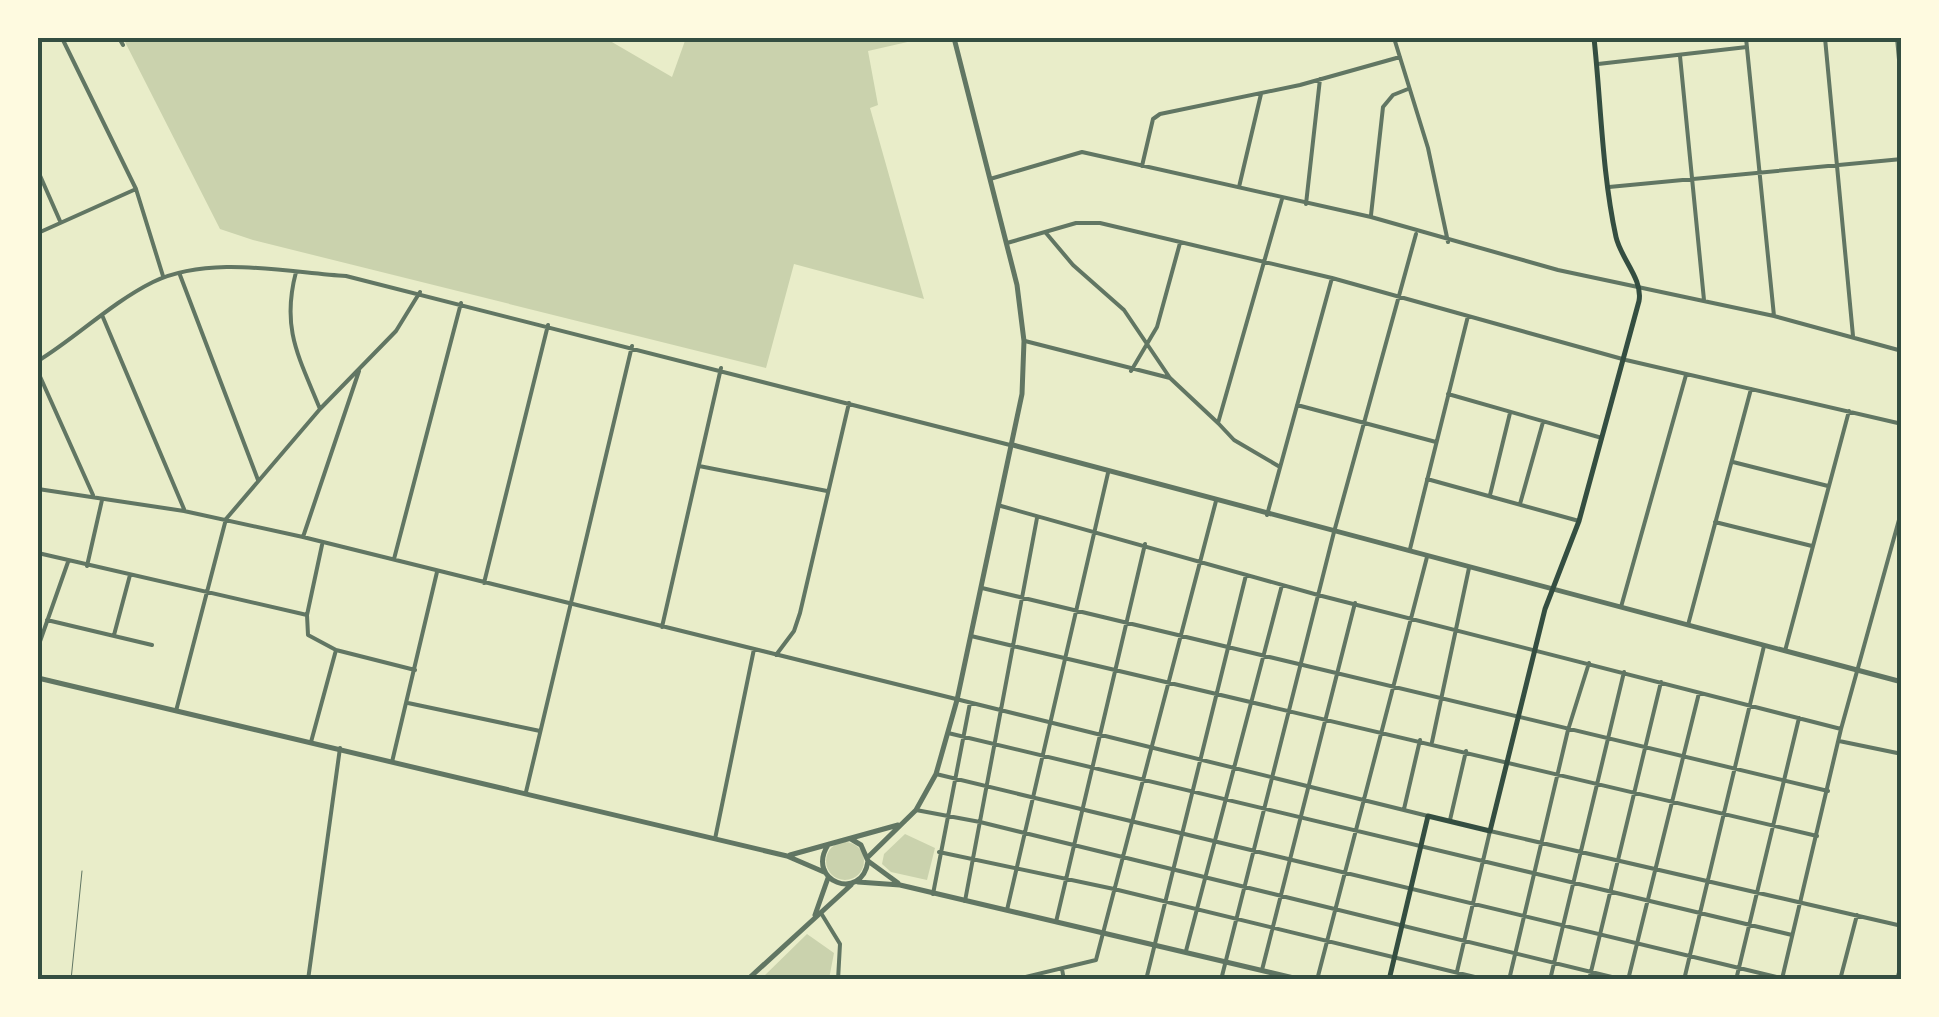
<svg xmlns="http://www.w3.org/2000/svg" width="1939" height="1017" font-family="Inter,sans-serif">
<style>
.green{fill:#cad2ad}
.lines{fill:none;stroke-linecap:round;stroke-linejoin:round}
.service{stroke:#617663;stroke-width:1}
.minor{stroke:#617663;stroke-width:4}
.tertiary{stroke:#617663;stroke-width:5}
.secondary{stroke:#344e41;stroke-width:5}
.neatline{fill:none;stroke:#344e41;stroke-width:4}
</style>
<rect width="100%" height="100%" fill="#e9edc9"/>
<!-- green -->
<path class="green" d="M123,38H605L672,77L686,38H925L868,51L878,105L870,108L924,299L794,264L766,368L253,240L220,229Z
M905,834L935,848L927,880L891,872L882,864L884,854Z
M826 861a19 19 0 1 1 38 0a19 19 0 1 1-38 0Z
M807,934L834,953L829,979H761Z"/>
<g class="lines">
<!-- service -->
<path class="service" d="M71,980L82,871"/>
<!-- minor -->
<path class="minor" d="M62,38L136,189L163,276
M119,38L123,45
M1394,38L1428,148L1448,242
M1746,38L1774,316
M1825,38L1853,336
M1897,38L1902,92
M1680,56L1704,300
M1598,64L1747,47
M1142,166L1153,119L1160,114L1300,85L1400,57
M38,171L60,221
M990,179L1082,152L1371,217L1558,270L1774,316L1902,351
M1239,187L1261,94
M1609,187L1902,159
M1306,204L1320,79
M1371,215L1383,107L1393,95L1408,89
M38,233L136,189
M1046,233L1073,265L1124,310L1170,378L1218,423
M1007,243L1076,223H1100L1332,278L1626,360L1902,424
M296,272C281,329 299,357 320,409
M180,275L258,480
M102,315L184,509
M1025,341L1170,378
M38,361C77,337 111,303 153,282C210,255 285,272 346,276L1010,445
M1131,371L1157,327L1180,243
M38,372L93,495
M1448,394L1602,438
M1297,405L1436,442
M1733,462L1828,486
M699,466L827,491
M1280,467L1234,440L1218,423L1282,199
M1427,479L1579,521
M38,489L184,511L303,537L1428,816
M1490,495L1510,413
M1520,504L1543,422
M1001,506L1318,595L1841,729
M1267,515L1332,278
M1715,522L1812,546
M303,537L359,371
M322,545L307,615L308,635L336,650L415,670
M1410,549L1468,316
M38,553L307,615
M394,559L461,303
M87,566L102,500
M484,583L548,325
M982,588L1828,791
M1621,607L1686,375
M47,620L152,645
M1688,625L1751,389
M662,627L721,368
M114,635L130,575
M971,636L1817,836
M38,647L68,562
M1785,651L1849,411
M776,655L794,631L800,613L849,403
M408,703L540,731
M176,711L226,519L320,409L396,331L420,292
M948,733L1792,935
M1839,741L1902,754
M311,742L336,650
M1432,742L1469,568
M392,762L437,572
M936,774L1789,980
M526,792L632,346
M1404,809L1420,740
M916,810L980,822L1624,980
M1450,820L1466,751
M715,839L754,649
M939,852L1114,889L1487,980
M933,894L970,703
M965,901L1037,518
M1007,910L1108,473
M821,913L840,944L838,980
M1056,922L1145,544
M1186,951L1282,585
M1062,969L1064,980
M1262,970L1355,603
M1782,979L1841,729L1902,509
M308,980L340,748
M1013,980L1096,960L1216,501
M1146,980L1246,575
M1221,980L1334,532L1416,234
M1317,980L1427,557
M1455,980L1490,831L1902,926
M1509,980L1568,730L1589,663
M1550,980L1624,672
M1589,980L1661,682
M1628,980L1699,693
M1684,980L1764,646
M1736,980L1799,718
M1840,980L1857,915
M1897,980L1902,961"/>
<!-- tertiary -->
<path class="tertiary" d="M1013,445L1902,682
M38,678L787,856L824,872
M828,845C805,881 862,903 868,861L861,845L851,839
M790,855L898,825
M868,857L916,810L936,774L957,700L1022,394L1024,341L1017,285L954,38
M868,861L898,883
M858,882L900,885L1302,980
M815,915L828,878
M38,979V980
M747,980L851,885"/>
<!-- secondary -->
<path class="secondary" d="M1389,980L1428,816L1490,831L1545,609L1579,521L1639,301C1643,279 1621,259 1616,237C1602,173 1601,103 1594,38"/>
</g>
<!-- border -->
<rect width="1939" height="1017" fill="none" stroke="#fefae0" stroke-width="80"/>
<rect x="40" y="40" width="1859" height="937" class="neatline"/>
</svg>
